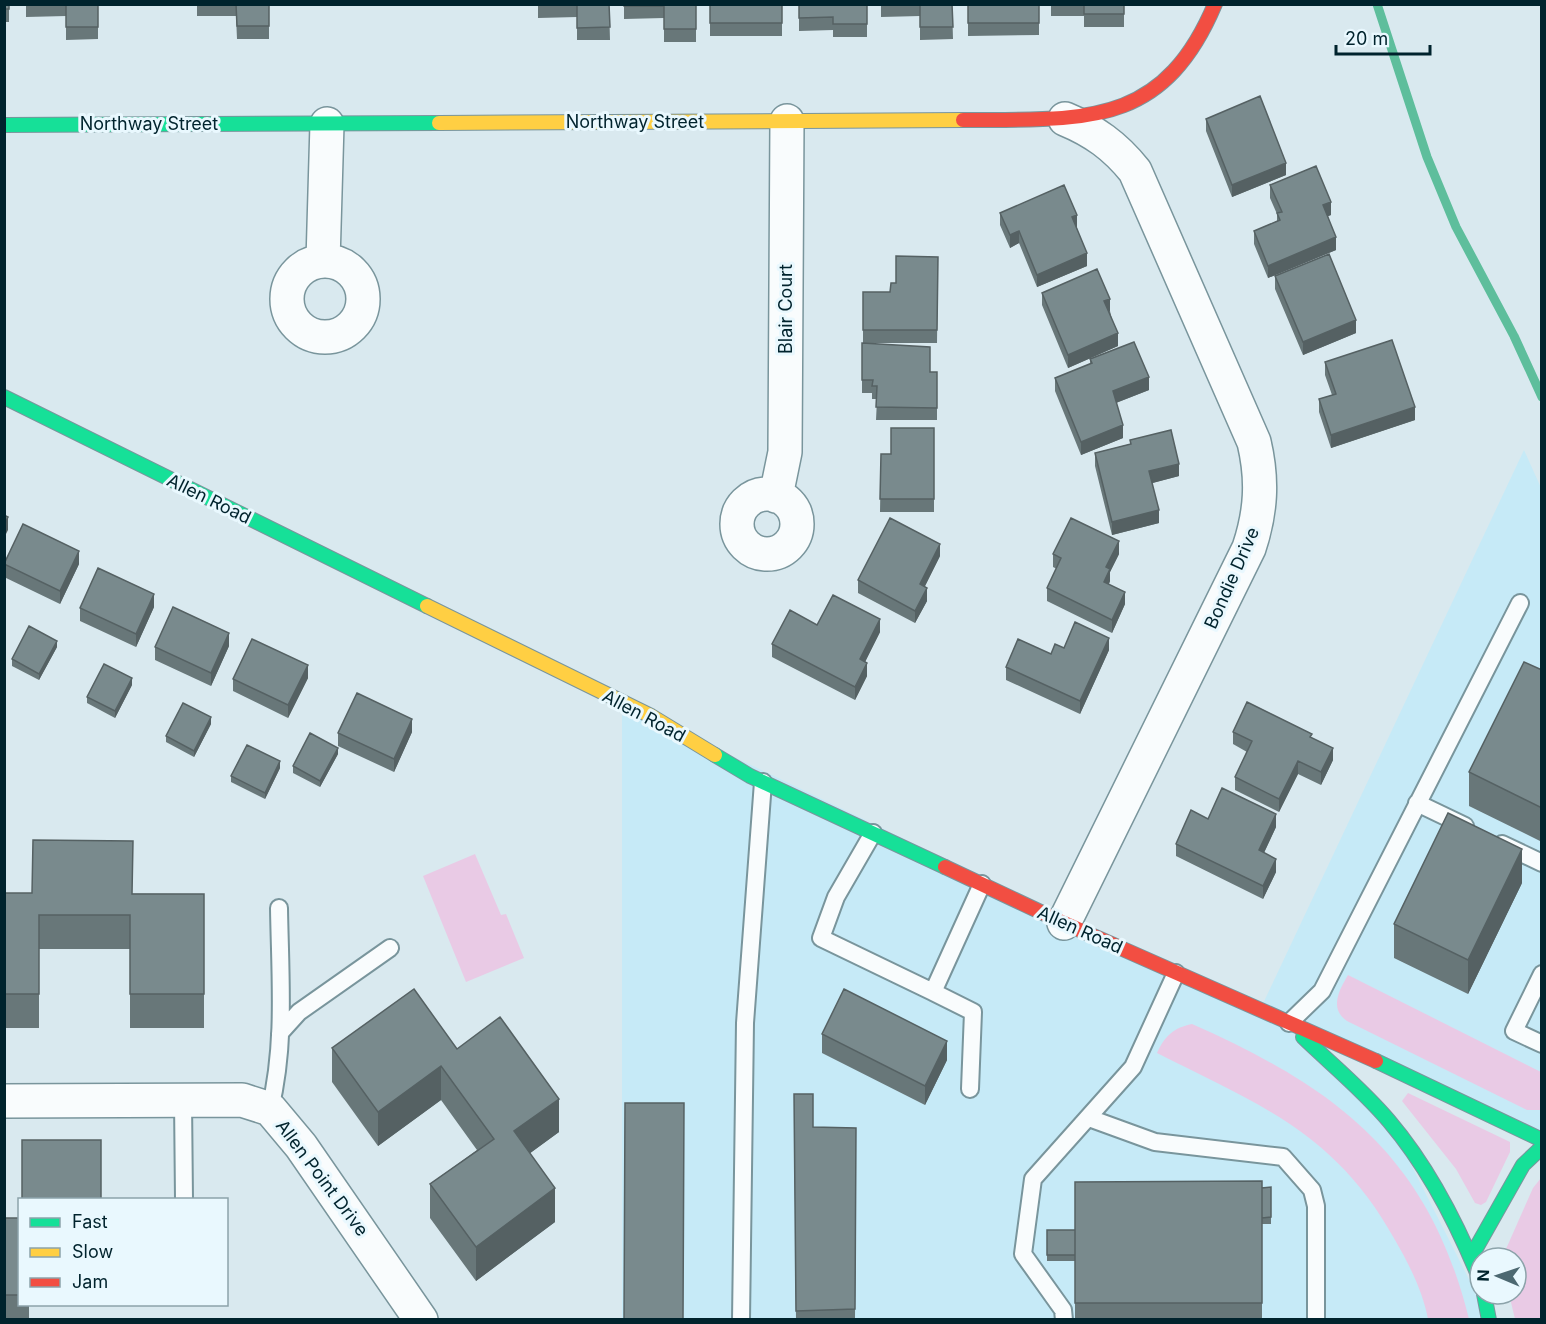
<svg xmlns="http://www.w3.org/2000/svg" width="1546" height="1324" font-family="Inter,sans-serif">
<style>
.built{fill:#c6eaf7}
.green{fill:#e9cae5}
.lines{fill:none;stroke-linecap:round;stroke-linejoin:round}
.stream{stroke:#5ebe9c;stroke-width:9}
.lane-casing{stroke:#79959c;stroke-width:20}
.street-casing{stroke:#79959c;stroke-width:36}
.fast-casing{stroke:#79959c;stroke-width:16}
.slow-casing{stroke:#79959c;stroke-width:16}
.jam-casing{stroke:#79959c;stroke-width:16}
.lane{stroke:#f9fcfd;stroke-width:16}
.street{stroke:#f9fcfd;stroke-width:33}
.fast{stroke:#16e098;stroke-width:14}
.slow{stroke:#ffcf43;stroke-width:14}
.jam{stroke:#f24e42;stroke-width:14}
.wall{fill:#687779}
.shaded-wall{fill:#556163}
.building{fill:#798a8d;stroke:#556163;stroke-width:1.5}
.labels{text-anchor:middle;stroke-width:6;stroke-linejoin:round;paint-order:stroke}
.street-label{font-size:18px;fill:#00232d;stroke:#e9f8fe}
</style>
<rect width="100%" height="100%" fill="#d9e9ef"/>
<!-- built -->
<path class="built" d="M1524,450L1542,490L1541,1140L1291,1024L1389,1121L1489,1319H622V703L1260,1010Z"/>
<!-- green -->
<path class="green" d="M475,854L501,915L506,914L524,958L466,982L423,876Z
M1348,975L1541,1072V1110H1527L1347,1021C1329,1009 1339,990 1348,975Z
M1192,1024C1339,1089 1429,1158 1469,1319H1428C1423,1292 1409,1264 1395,1240C1336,1133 1260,1105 1157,1053C1165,1036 1173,1028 1192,1024Z
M1408,1093L1510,1142V1152L1486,1202L1481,1205L1475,1203L1456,1169L1402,1101Z
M1541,1178V1319H1515L1509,1294H1516V1258H1502L1533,1188Z"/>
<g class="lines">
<!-- stream -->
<path class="stream" d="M1377,4L1427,157L1456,227L1514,336L1542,397"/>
<!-- lane casing -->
<g class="lane-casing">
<path id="lane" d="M1417,803L1465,826
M873,833L836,897L821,938L933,992L982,884
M1502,844L1542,863
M1542,974L1514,1031L1542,1044
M933,992L973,1012L970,1089
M1289,1023L1322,991L1520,603
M280,1033L299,1012L390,948
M183,1100L184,1200
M270,1109C286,1044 280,975 279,908
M1089,1118L1155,1142L1283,1157L1312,1190L1316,1206V1320
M741,1320L745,1023L763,782
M1064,1320L1063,1310L1023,1254L1033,1179L1133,1067L1176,973"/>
</g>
<!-- street casing -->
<g class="street-casing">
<path id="street" d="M323,261L327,124
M287 299a38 38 0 1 1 76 0a38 38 0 1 1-76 0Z
M737 524a30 30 0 1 1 60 0a30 30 0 1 1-60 0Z
M776,496L785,452L787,121
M1064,923L1249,548C1261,512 1263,480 1254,442L1135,171C1115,146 1094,131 1065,119
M4,1101L242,1100L270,1109L301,1146L421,1320"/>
</g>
<!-- fast casing -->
<g class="fast-casing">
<path id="fast" d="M4,125L439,123
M4,397L427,606
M715,755L750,776L945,867
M1303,1037C1332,1065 1363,1090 1389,1121C1429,1168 1457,1223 1480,1280
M1376,1061L1542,1140
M1471,1257L1523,1165L1542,1147
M1484,1294L1489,1320"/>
</g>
<!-- slow casing -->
<g class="slow-casing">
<path id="slow" d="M439,123L963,120
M427,606L651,716L715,755"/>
</g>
<!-- jam casing -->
<g class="jam-casing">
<path id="jam" d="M963,120C1081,119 1162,130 1215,4
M945,867L1064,923L1376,1061"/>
</g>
<!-- lane -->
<use href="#lane" class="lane"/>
<!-- street -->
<use href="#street" class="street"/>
<!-- fast -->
<use href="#fast" class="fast"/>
<!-- slow -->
<use href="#slow" class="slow"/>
<!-- jam -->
<use href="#jam" class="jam"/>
</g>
<!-- wall -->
<path class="wall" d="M4,4H9V22H4Z
M26,4H98V39L66,40V16L26,17Z
M197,4H269V39H237L236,16H197Z
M538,4H609L610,40H577V17L538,18Z
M624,4H696V42H664V18L624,19Z
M710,4H782V36H710Z
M799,4H867V37H833V30L799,31Z
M881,4H952L953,39L920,40V16L881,17Z
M968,4H1039V35L968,36Z
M1051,4H1124V27H1084V16H1051Z
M1206,119L1286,175L1232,197L1206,131Z
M1270,185L1331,215L1328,216L1336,250L1268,278L1254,244V231L1277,221V214L1270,198Z
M1000,213L1077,228L1087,266L1037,287L1019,243L1010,248L1000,225Z
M938,257L937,343H863V292H890L896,283Z
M1275,276L1356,333L1303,355L1275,289Z
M1042,293L1110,311L1118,346L1068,368L1042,305Z
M862,343L930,372H937V420H876L877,399H872V393H862Z
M1090,359L1149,390L1116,403L1123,438L1081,455L1055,391V378L1090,364Z
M1325,362L1415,420L1331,448L1319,412V399L1332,395L1325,375Z
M934,428V512H880L881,454H891Z
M1130,440L1179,476L1152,483L1159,523L1112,535L1095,466V453L1130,444Z
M1053,554H1119L1110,572V581L1109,584L1125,604L1112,633L1047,601V588L1057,569L1053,567Z
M940,556L925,586L927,601L915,623L858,593V580Z
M4,564H79L60,604L4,577Z
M154,607L136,647L80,621V608Z
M880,632L865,662L867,676L855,700L772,657V644Z
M229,646L211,686L155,660V647Z
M57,647L39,680L12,666V659Z
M1109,650L1080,714L1006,680V667L1051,654Z
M1542,670V842L1469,806V772Z
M308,678L288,718L233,691V679Z
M132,685L115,718L87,703V697Z
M211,724L194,757L166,742V736Z
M412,732L394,772L338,746V733Z
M1233,732L1312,738L1333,760L1321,785L1298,774L1279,812L1235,790V777L1247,752L1233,744Z
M338,754L320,787L293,773V766Z
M280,768L265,799L231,782V776Z
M1208,819L1276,827L1264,853L1276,872L1263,899L1176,856V844Z
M1522,883L1468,994L1394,958V924Z
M4,893L204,894V1028H130V949H39V1028H4Z
M822,1034L947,1060L925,1105L822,1053Z
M332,1048L457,1049L559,1132L530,1153L555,1222L476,1281L430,1218V1184L477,1150L441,1100L378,1146L332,1082Z
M794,1094L813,1127L856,1128L855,1320H796Z
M1271,1187V1224H1262V1320H1075V1261H1047V1230H1075L1262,1188Z
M4,1218H20V1305H29V1320H4Z"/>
<!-- shaded-wall -->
<path class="shaded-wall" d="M1286,163V175L1232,197V185Z
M1331,202V215L1323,218V205Z
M1077,215V228L1072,230V217Z
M1019,231V243L1010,248V235Z
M1336,237V250L1268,278V266Z
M1087,253V266L1037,287V275Z
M1110,299V311L1104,313V301Z
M1356,320V333L1303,355V342Z
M1118,333V346L1068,368V355Z
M1149,377V390L1113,404V391Z
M1415,407V420L1331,448V435Z
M1123,425V438L1081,455V442Z
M1179,464V476L1149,484V471Z
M1159,510V523L1112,535V522Z
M8,517V530L4,538V525Z
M1119,541V554L1110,572V581L1104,594V582L1106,567Z
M940,544V556L920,596V584Z
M79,551V564L60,604V591Z
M927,588V601L915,623V611Z
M1125,592V604L1112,633V620Z
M154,594V607L136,647V634Z
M880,619V632L860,672V659Z
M229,633V646L211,686V673Z
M1109,638V650L1080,714V701Z
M57,641V647L39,680V674Z
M867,663V676L855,700V687Z
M308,665V678L288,718V705Z
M132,678V685L115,718V711Z
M211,717V724L194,757V751Z
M412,719V732L394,772V759Z
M338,748V754L320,787V781Z
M1333,748V760L1321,785V772Z
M280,761V768L265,799V793Z
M1298,761V774L1279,812V799Z
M1276,814V827L1259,863V850Z
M1522,849V883L1468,994V960Z
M1276,859V872L1263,899V886Z
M947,1041V1060L925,1105V1086Z
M441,1066V1100L378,1146V1112Z
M559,1099V1132L514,1165V1131Z
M555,1188V1222L476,1281V1247Z"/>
<!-- building -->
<path class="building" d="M4,4H9V9H4Z
M66,4H98V27H66Z
M236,4H269V26H237Z
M577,4H609L610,27L577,28Z
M624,4H696V29H664V6H624Z
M710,4H782V23H710Z
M799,4H867V24H833V17L799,18Z
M920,4H952L953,27H920Z
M968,4H1039V23H968Z
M1084,4H1124V14H1084Z
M1260,96L1286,163L1232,185L1206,119Z
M1316,166L1331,202L1323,205L1336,237L1268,266L1254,231L1280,220L1277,213L1282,212L1270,185Z
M1064,185L1077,215L1072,217L1087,253L1037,275L1019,231L1010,235L1000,213Z
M1329,254L1356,320L1303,342L1275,276Z
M896,256L938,257L937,330H863V292H890L891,283H896Z
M1097,269L1110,299L1104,301L1118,333L1068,355L1042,293Z
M1392,340L1415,407L1331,435L1319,399L1336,394L1325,362Z
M1134,342L1149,377L1113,391L1123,425L1081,442L1055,378L1092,363L1090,359Z
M862,343L930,347V372H937V408L876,407L877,386H872L873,380H862Z
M891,428H934V499H880L881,454H891Z
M1171,430L1179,464L1149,471L1159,510L1112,522L1095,453L1131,444L1130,440Z
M4,515L8,517L4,525Z
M890,518L940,544L920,584L927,588L915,611L858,580Z
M1071,518L1119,541L1106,567L1110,569L1104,582L1125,592L1112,620L1047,588L1061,558L1053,554Z
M23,524L79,551L60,591L4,564Z
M98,568L154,594L136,634L80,608Z
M833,595L880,619L860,659L867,663L855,687L772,644L790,610L817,625Z
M173,607L229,633L211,673L155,647Z
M1075,622L1109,638L1080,701L1006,667L1018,639L1051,654L1055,644L1064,648Z
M29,626L57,641L39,674L12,659Z
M252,639L308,665L288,705L233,679Z
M1524,662L1542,670V808L1469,772Z
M104,664L132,678L115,711L87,697Z
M357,693L412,719L394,759L338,733Z
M1247,702L1312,734L1310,737L1333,748L1321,772L1298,761L1279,799L1235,777L1252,741L1233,732Z
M183,703L211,717L194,751L166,736Z
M310,733L338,748L320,781L293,766Z
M247,745L280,761L265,793L231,776Z
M1222,788L1276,814L1259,850L1276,859L1263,886L1176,844L1191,810L1208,819Z
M1448,813L1522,849L1468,960L1394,924Z
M33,840L133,841L132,894H204V994H130V915H39V994H4V893H32Z
M414,989L457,1049L500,1017L559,1099L514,1131L555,1188L476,1247L430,1184L494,1139L441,1066L378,1112L332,1048Z
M844,989L947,1041L925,1086L822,1034Z
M794,1094H813V1127L856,1128L855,1309L796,1311Z
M625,1103H684L683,1320H624Z
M22,1140H101V1200H22Z
M1262,1181V1303H1075V1182Z
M1271,1187V1217L1262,1218V1188Z
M4,1218H20V1295H4Z
M1047,1230H1075V1255H1047Z"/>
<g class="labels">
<!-- street labels -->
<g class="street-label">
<text x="635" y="128">Northway Street</text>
<text x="149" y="130">Northway Street</text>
<text transform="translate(786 309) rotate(-90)" y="6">Blair Court</text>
<text transform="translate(209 499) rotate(26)" y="6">Allen Road</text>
<text transform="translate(1232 578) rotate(-66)" y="6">Bondie Drive</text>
<text transform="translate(644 716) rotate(28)" y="6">Allen Road</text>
<text transform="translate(1080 930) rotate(24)" y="6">Allen Road</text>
<text transform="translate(322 1178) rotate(53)" y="6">Allen Point Drive</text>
</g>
</g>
<!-- border -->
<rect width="1546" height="1324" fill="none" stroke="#00232d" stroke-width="12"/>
<!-- legend -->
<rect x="18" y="1198" width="210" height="108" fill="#e9f8fe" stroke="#8ca3aa" stroke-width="1.5"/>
<rect x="30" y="1218" width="30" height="9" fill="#16e098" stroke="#8ca3aa" stroke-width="1.5"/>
<text x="72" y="1228" font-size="18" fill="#00232d">Fast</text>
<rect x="30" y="1248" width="30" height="9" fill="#ffcf43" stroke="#8ca3aa" stroke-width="1.5"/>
<text x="72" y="1258" font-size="18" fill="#00232d">Slow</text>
<rect x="30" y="1278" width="30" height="9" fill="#f24e42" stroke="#8ca3aa" stroke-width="1.5"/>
<text x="72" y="1288" font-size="18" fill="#00232d">Jam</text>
<!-- north arrow -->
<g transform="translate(1498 1276) rotate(272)"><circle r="28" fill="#e9f8fe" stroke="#8ca3aa" stroke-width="1.5"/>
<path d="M0-4.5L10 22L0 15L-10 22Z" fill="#4c6871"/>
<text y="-9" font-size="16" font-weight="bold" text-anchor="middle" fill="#00232d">N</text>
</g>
<!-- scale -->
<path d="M1336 45v9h94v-9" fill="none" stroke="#00232d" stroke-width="3"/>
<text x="1345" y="45" font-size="18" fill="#00232d" stroke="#e9f8fe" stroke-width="4.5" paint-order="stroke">20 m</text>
</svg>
